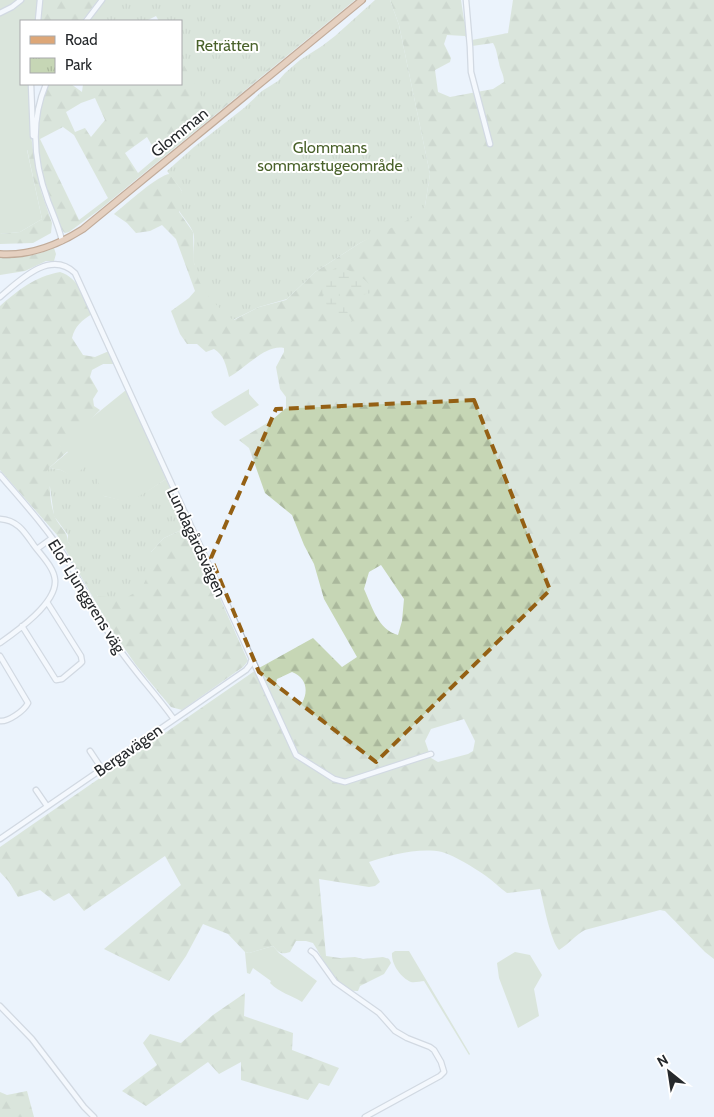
<svg xmlns="http://www.w3.org/2000/svg" width="714" height="1117" font-family="Cabin,sans-serif">
<style>
.grass{fill:#c6d6b5}
.forest{fill:url(#forest-firs);fill-rule:evenodd}
.wetland{fill:url(#wetland-marsh)}
.park{fill:url(#park-tufts)}
.lines{fill:none;stroke-linecap:round;stroke-linejoin:round}
.minor-casing{stroke:#b3bbc4;stroke-width:7}
.major-casing{stroke:#8e5523;stroke-width:8}
.minor{stroke:#fff;stroke-width:4.5}
.major{stroke:#dda778;stroke-width:5.5}
.marked{fill:none;stroke:#946014;stroke-width:4;stroke-dasharray:10 6;stroke-linejoin:round}
.labels{text-anchor:middle;stroke-width:4;stroke-linejoin:round;paint-order:stroke}
.park-label{font-size:16px;fill:#49612a;stroke:#fff}
.street-label{font-size:16px;fill:#26292c;stroke:#fff}
</style>
<defs>
<pattern id="forest-firs" width="22" height="20" patternUnits="userSpaceOnUse" patternTransform="scale(1.25)"><rect width="22" height="20" fill="#c6d6b5"/><path d="M5 1l3.5 6h-7zM16 11l3.5 6h-7z" fill="#aab89c"/></pattern>
<pattern id="wetland-marsh" width="20" height="14" patternUnits="userSpaceOnUse" patternTransform="scale(1.25)"><rect width="20" height="14" fill="#c6d6b5"/><path d="M1 5h8M5 5V1M11 12h8M15 12V8" fill="none" stroke="#aab89c"/></pattern>
<pattern id="park-tufts" width="24" height="20" patternUnits="userSpaceOnUse" patternTransform="scale(1.25)"><rect width="24" height="20" fill="#c6d6b5"/><path d="M3 7l-1-3M5 7V3M7 7l1-3M15 17l-1-3M17 17v-4M19 17l1-3" fill="none" stroke="#aab89c"/></pattern>
</defs>
<rect width="100%" height="100%" fill="#ebf3fc"/>
<!-- grass -->
<path class="grass" d="M0,0H41L39,21H21V84H32C28,106 30,128 33,150H27L42,219L20,232L0,234Z
M249,389V394L259,405L225,426L214,417L211,412Z
M126,390L166,479L130,503L104,496L61,470L49,468L68,452L58,445Z
M273,946L279,953L317,981L302,1002C291,995 280,993 270,983L271,981L253,968L250,974L247,973L245,952L249,953Z
M395,951H409L470,1054L469,1055L424,981C421,981 414,983 411,982C401,978 391,964 392,953Z
M515,952L530,955L542,975L534,989L539,1016L518,1028L499,978L497,963Z"/>
<!-- forest -->
<path class="forest" d="M42,0H98L82,21H39Z
M105,0H355L99,210L69,232L65,233C52,222 36,155 36,137C36,119 42,100 48,84H71L82,92L83,84H181V21L171,1L138,21H88ZM95,98L105,120L91,137L85,128L75,132L66,112L81,103ZM63,127L74,135L108,198L79,220L40,139ZM147,137L158,156L138,173L125,153Z
M390,0H461L464,20L472,40L508,33L513,0H714V959L705,952L665,911L660,910L585,930C575,935 569,944 559,950C550,939 544,905 540,889L507,893C500,888 493,881 486,876C473,867 457,857 442,852C420,847 389,855 369,862L380,882L375,886L369,887L319,879L326,956L340,958L355,957L363,959L383,957L389,959L391,963L384,974L360,986L358,991C335,992 324,959 313,943L306,941H296L290,952C281,955 279,953 273,946L249,953L245,952L228,934L203,924L186,956L169,981L104,949L181,885L165,856L84,911L69,893L54,901L40,890L18,897L9,882L0,872V847L259,668L313,638L342,667L357,657L324,599L314,564L304,545L292,515L265,493L249,448L239,440L272,420L286,408V397L280,389L276,367L284,352V348C265,344 245,369 229,377C226,365 224,355 214,349L206,352L197,344H187L180,334L171,311L189,298L195,291L176,239L162,225L150,231L136,233L127,223L114,214C125,205 159,174 170,174L182,191L179,212L193,232L194,264L234,320L259,307L286,300L315,272L360,243L425,206L430,174L399,25ZM447,35L465,36L472,46L493,43C497,50 497,55 499,63C500,70 504,74 504,82L493,89L450,97L438,92L435,70L450,62L451,58L444,44ZM381,565L404,599L402,621L398,635C378,630 372,606 364,589L369,572ZM292,672C306,677 309,691 302,703L295,702L276,683L277,679ZM464,719L475,741L473,751L468,754L438,762L431,758L425,741L431,729Z
M27,149H33L41,191L52,223L51,233L33,243L0,244V234L20,232L42,219Z
M54,248L56,254L54,261H46L25,271L0,275V257C18,259 38,255 54,248Z
M60,272C79,278 84,297 92,314C81,321 75,326 72,338L83,355L95,357L109,351L114,364H103L92,370L90,377L98,391L93,399L94,406L100,410L84,426L59,445L68,451L49,468C50,484 49,502 55,517C59,527 68,531 68,542L73,548L74,559L98,596L151,568V552L164,538L188,527L248,661L243,667L182,710L171,707L136,665L113,632L57,535L0,470V306C20,289 34,277 60,272Z
M245,993L244,1016L293,1033L292,1050L339,1068L329,1086L319,1083L308,1100L241,1080V1062L219,1074L208,1062L146,1106L122,1091L157,1065L143,1043L150,1034L181,1043L213,1015Z
M27,1091L34,1117H0V1092L7,1095Z"/>
<!-- wetland -->
<path class="wetland" d="M341,267C352,272 372,279 371,293L362,295L346,286L340,288V298L352,321L350,325C333,319 315,296 325,278C328,272 333,268 341,267Z"/>
<!-- park -->
<path class="park" d="M104,0H351L212,115L181,60V21H159L156,16L146,21H89Z
M375,0H390L399,25L430,174L425,206L418,215L360,243L315,272L287,299L259,307L233,320C215,304 198,290 194,263C192,254 196,241 193,232C189,222 180,215 176,205L182,191L167,171L194,147L244,108L262,91L278,81L285,73L300,60L322,46L335,36Z
M90,463L104,496L130,502L166,479L188,527L164,538L151,552V568L142,588L126,598L98,596C89,586 80,573 74,561C71,553 75,550 68,542V535L54,516L50,487L41,479L49,468L61,470L73,476Z"/>
<g class="lines">
<!-- minor casing -->
<g class="minor-casing">
<path id="minor" d="M466,0L470,47L471,72L490,144
M0,13L12,7L21,0
M38,21L40,0
M86,21L102,0
M31,84L33,136
M46,84C30,122 34,163 48,201C53,214 59,227 62,241
M0,297C19,281 50,249 75,273L296,755L334,779L345,782L431,754
M0,475C23,502 47,528 66,558C83,586 97,616 115,643C133,670 155,693 173,718
M0,519C17,520 24,531 33,544C40,554 54,567 55,580C57,603 17,631 0,643
M37,549L52,538
M22,626L56,680L62,679L80,664L82,662L81,656L47,602
M0,656L28,703C24,711 8,722 0,721
M90,751L102,769
M36,790L47,806
M0,839L246,670L250,665L251,661
M311,951L315,954L335,982L379,1013L395,1031L407,1038L430,1047L434,1050L441,1062L444,1072L440,1076L365,1117
M0,1006L32,1039L84,1107L94,1117"/>
</g>
<!-- major casing -->
<g class="major-casing">
<path id="major" d="M0,254C30,256 58,245 83,229L362,0"/>
</g>
<!-- minor -->
<use href="#minor" class="minor"/>
<!-- major -->
<use href="#major" class="major"/>
</g>
<!-- marked area -->
<path d="M0 0H714V1117H0ZM474,400L550,590L376,762L259,672L211,558L276,409Z" fill="#ebf3fc" fill-opacity=".55" fill-rule="evenodd"/>
<path class="marked" d="M474,400L550,590L376,762L259,672L211,558L276,409Z"/>
<g class="labels">
<!-- park labels -->
<g class="park-label">
<text x="227" y="51">Reträtten</text>
<text x="330" y="153">Glommans<tspan x="330" dy="18">sommarstugeområde</tspan></text>
</g>
<!-- street labels -->
<g class="street-label">
<text transform="translate(179 132) rotate(-39)" y="6">Glomman</text>
<text transform="translate(197 542) rotate(65)" y="6">Lundagårdsvägen</text>
<text transform="translate(87 596) rotate(58)" y="6">Elof Ljunggrens väg</text>
<text transform="translate(128 750) rotate(-35)" y="6">Bergavägen</text>
</g>
</g>
<!-- legend -->
<rect x="20" y="20" width="162" height="65" fill="#ffffff" stroke="#a8a9ab"/>
<rect x="30" y="36" width="25" height="8" fill="#dda778" stroke="#a8a9ab"/>
<text x="65" y="45" font-size="15" fill="#26292c">Road</text>
<rect x="30" y="58" width="25" height="15" fill="url(#park-tufts)" stroke="#a8a9ab"/>
<text x="65" y="70" font-size="15" fill="#26292c">Park</text>
<!-- north arrow -->
<g transform="translate(669 1072) rotate(330)" stroke="#ffffff" stroke-width="4" paint-order="stroke">
<path d="M0-4L9 19L0 12L-9 19Z" fill="#26292c"/>
<text y="-8" font-size="14" font-weight="bold" text-anchor="middle" fill="#26292c">N</text>
</g>
</svg>
